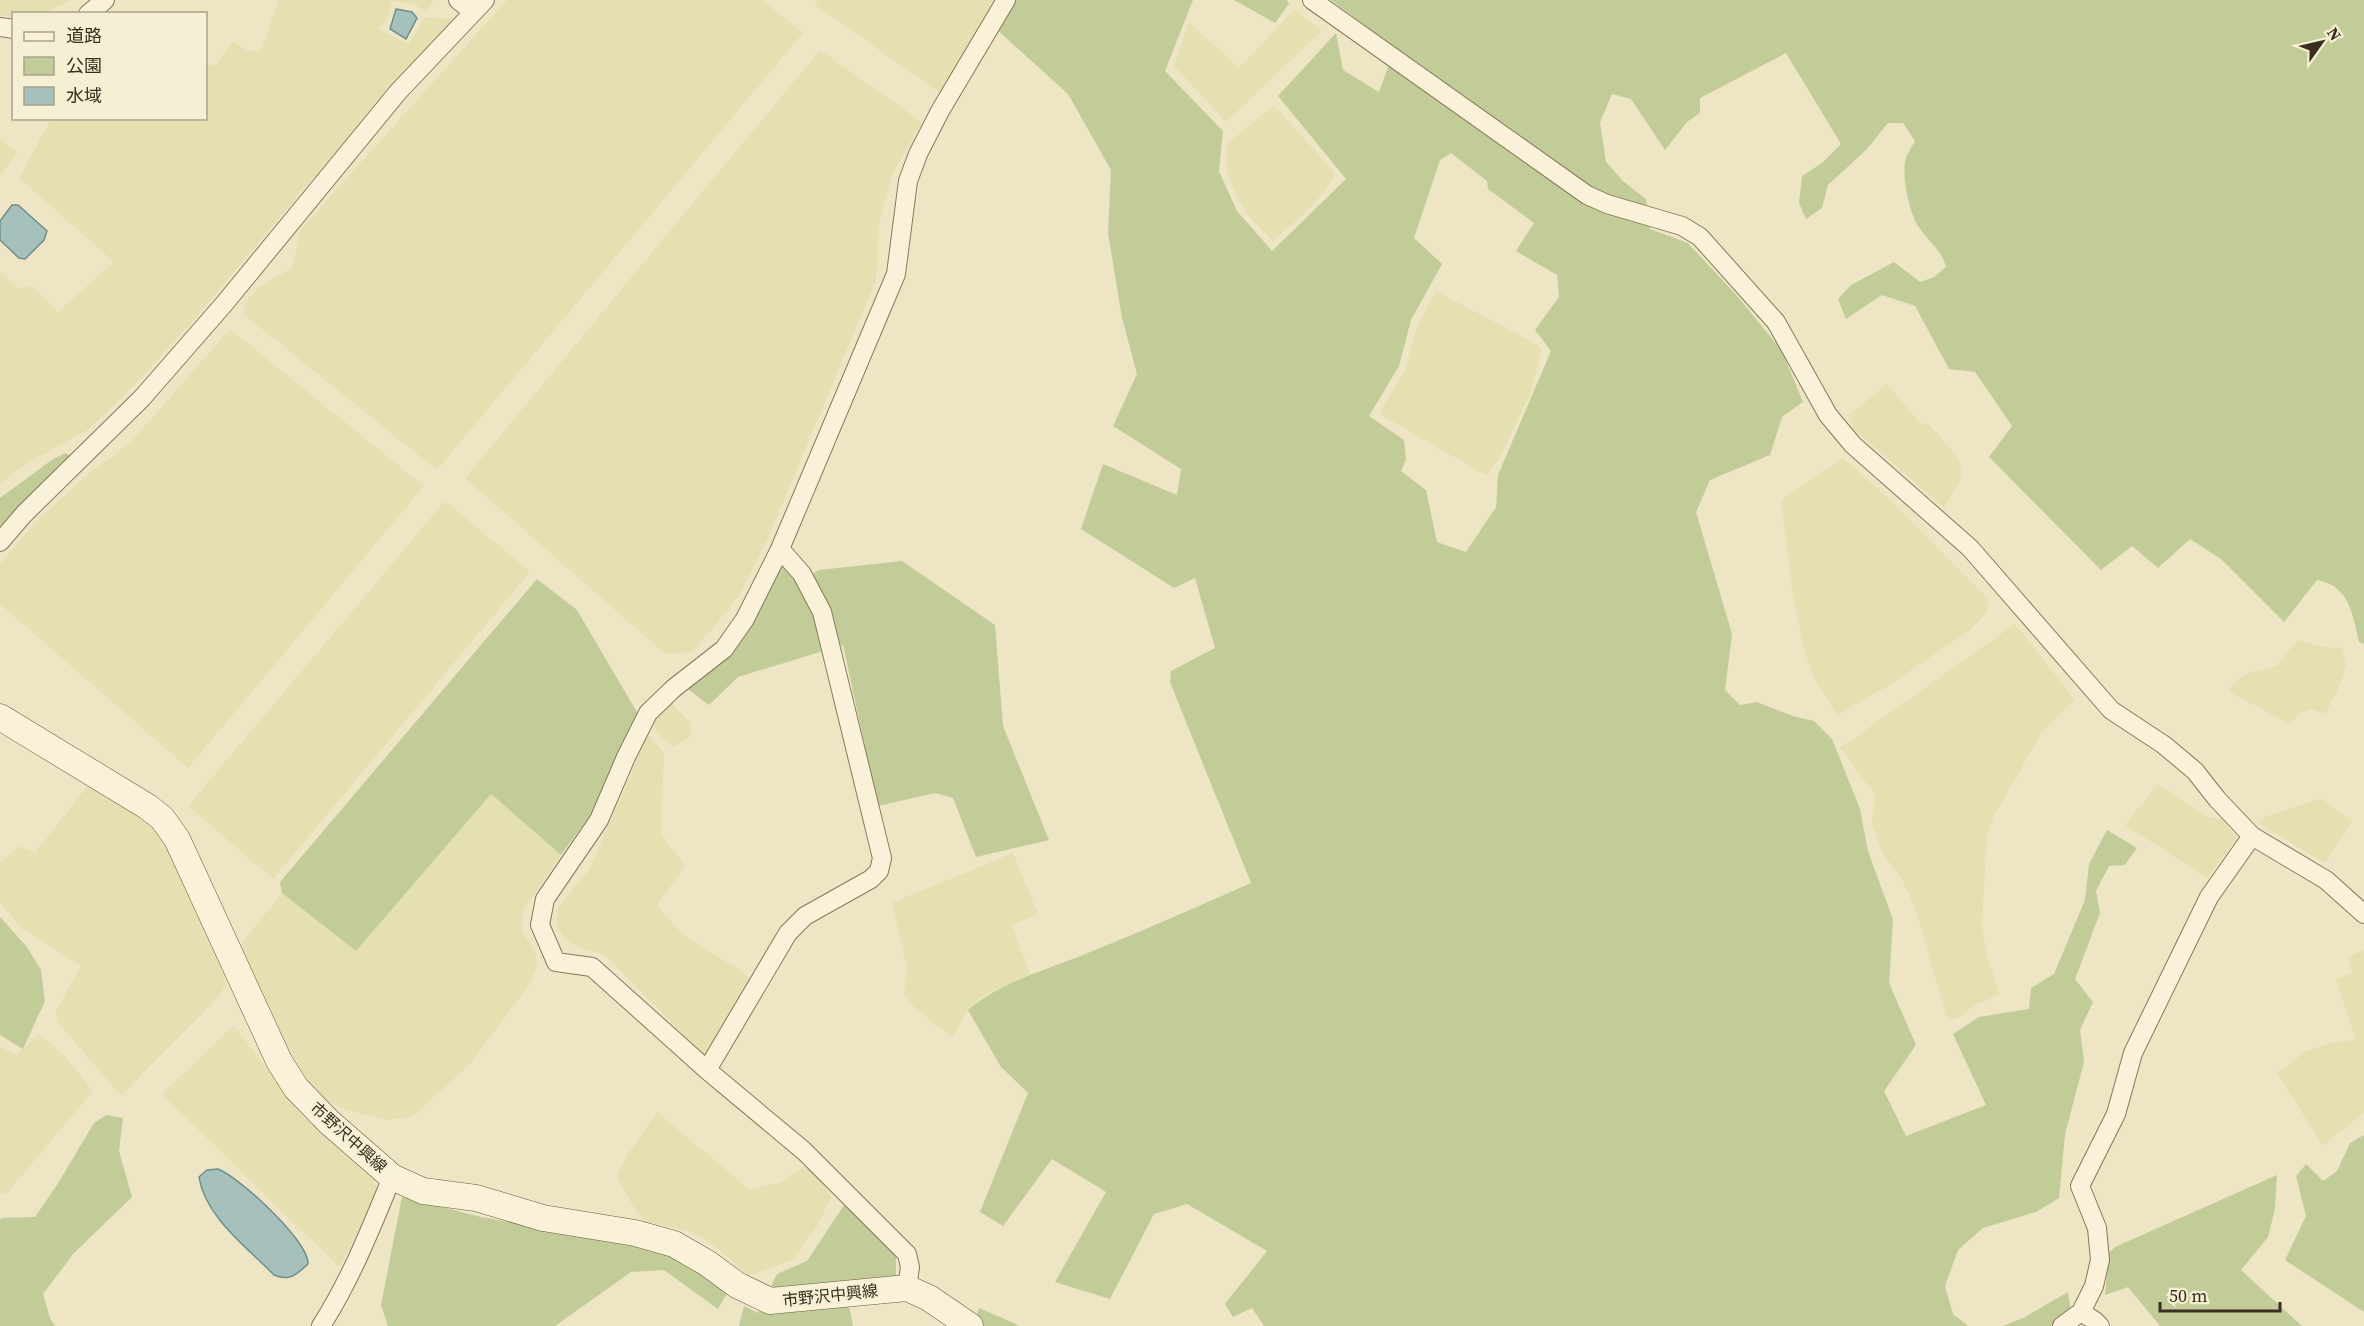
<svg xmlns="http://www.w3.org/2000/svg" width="2364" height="1326" font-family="'Source Serif 4','Noto Sans JP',serif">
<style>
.farmland{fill:#e4e0b2}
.green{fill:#c2cc98;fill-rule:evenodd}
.water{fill:#a6c1bc;stroke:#6d908a;stroke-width:1.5}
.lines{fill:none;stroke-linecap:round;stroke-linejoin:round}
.minor-casing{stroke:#89775b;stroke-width:20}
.secondary-casing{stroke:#6b583e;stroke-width:27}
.minor{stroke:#f9f2d8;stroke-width:18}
.secondary{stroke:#f9f2d8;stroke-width:26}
.labels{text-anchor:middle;stroke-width:4.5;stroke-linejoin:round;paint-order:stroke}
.street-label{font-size:16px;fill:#392e1f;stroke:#f5efd4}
</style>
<rect width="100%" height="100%" fill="#eee5c5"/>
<!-- farmland -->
<path class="farmland" d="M0,0H72L42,13L14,14L13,17L0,15Z
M278,0H434L426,12L414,4L392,1L388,19L378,29L409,44L425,17L458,19L305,187L192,322L138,381L89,429L26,464L0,484V271L18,289L31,286L58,312L114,262L19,178L51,119L206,118V67L207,64L215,66L233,41L247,51H261Z
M507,0H762L803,33L437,470L243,314L244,303L260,286L292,268L301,229Z
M817,0H996L940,93L814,4Z
M1295,9L1322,31L1226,122L1174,66L1189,22L1239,68Z
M820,50L922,122L892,175L879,223L876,280L768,538L740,594L713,628L692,652L665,654L465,478Z
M1274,105L1335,173L1325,191L1305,213L1273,241L1250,218L1238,199L1228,176L1226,160L1227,144Z
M0,138L17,152L0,176Z
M1436,291L1538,345L1542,350L1530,394L1501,455L1487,476L1379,414L1406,368L1417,327Z
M230,329L424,486L188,768L0,604V564L41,517L88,474L130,443Z
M1887,384L1920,423L1929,425L1938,434L1958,458L1962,471L1960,481L1944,508L1855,430L1848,416Z
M1843,458L1893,502L1988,599L1987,612L1969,631L1886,687L1837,715L1814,678L1803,647L1791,582L1781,500Z
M445,501L530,572L273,879L188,806Z
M2015,624L2075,700L2042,732L1994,816L1987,835L1982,925L1987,955L2000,995L1978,1003L1956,1019H1947L1915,907L1902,880L1882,852L1872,824L1875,795L1840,748Z
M2297,640L2322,647L2342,648L2347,664L2339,687L2325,714L2311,709L2299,714L2289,724L2228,691L2243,675L2278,665Z
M671,703L690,722L692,732L687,739L674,747L664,740L653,726L659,711Z
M648,735L664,752L661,834L685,866L657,905L683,935L743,972L751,981L706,1058L605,955L584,949L565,940L557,925V909L589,870Z
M89,784L156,826L165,841L222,965L226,984L219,996L121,1096L57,1021L56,1011L81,966L21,927L0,903V863L18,846L35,853Z
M2158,784L2208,817L2222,819L2237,839L2207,878L2125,825Z
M491,794L561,855L524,909L521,930L535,951L538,965L529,985L468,1066L412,1117L385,1120L344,1109L325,1100L312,1087L290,1051L238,948L282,893L356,951Z
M2321,798L2352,821L2325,863L2258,823L2266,817Z
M1013,853L1038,914L1012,925L1030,974L985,995L968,1010L952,1038L914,1007L904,993L907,968L892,903Z
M2364,950V1113L2323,1146L2277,1073L2305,1052L2331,1043L2356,1040L2336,979L2352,973L2348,956Z
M234,1025L302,1116L374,1176L377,1190L367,1217L339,1267L162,1094Z
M39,1034L63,1054L93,1091L7,1193L0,1194V1046L16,1055Z
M657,1112L749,1189L780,1183L805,1166L822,1182L831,1197L818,1225L792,1260L748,1276L719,1249L692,1232L644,1222L630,1201L617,1176L626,1157Z"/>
<!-- green -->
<path class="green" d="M1015,0H1193L1165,71L1223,131L1219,171L1237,211L1272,251L1346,179L1278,96L1336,33L1343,70L1379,92L1395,48L1331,0H2364V644L2359,642C2353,615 2349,585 2317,580L2284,622L2221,559L2190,539L2158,568L2132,546L2101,570L1989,457L2012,426L1975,372L1949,369L1915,306L1882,295L1846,319L1838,299L1851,285L1894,262L1920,282L1934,277L1946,267C1941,249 1931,244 1920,229C1910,216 1902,178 1905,162C1906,155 1912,147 1915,141L1903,123H1888L1866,150L1828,185L1822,208L1806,219L1799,203L1802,176L1822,163L1841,144L1786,53L1700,98V113L1687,122L1665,150L1631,99L1612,94L1600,122L1606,162L1623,181L1646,199L1650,229L1688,243L1738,297L1782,351L1803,402L1782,417L1770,455L1710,480L1696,512L1732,634L1725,690L1740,705L1757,702L1793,716L1814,721L1832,739L1860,809L1868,851L1893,920L1889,983L1916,1045L1884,1091L1906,1136L1986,1105L1953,1034L1979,1017L2029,1009L2031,988L2054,974L2085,900L2089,864L2107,830L2137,848L2125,865L2109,866L2096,891L2100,913L2075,979L2093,1002L2080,1030L2084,1062L2065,1134L2059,1198L2036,1212L1983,1228L1958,1250L1945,1286L1953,1314L1968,1326H1264L1252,1308L1233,1317L1225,1304L1267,1251L1187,1204L1154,1214L1110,1299L1055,1282L1106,1192L1052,1159L1003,1226L980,1212L1028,1093L1001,1067L968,1010C1005,979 1051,969 1095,950C1147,929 1199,906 1251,883L1170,682L1171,671L1215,648L1195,578L1174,588L1081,529L1103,464L1177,495L1181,469L1113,426L1137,374L1122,318L1108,233L1111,170L1068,94L996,29ZM1451,153L1487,181L1488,189L1534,223L1516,251L1557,275L1559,297L1535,330L1551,351L1498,475L1496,507L1466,552L1437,542L1426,490L1401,471L1406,460L1404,440L1369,416L1399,366L1411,320L1442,264L1414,238L1440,160Z
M1234,0H1287L1289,4L1275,23Z
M66,453L72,458L0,531V498L53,459Z
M781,561L798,582L819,570L902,561L995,625L1003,726L1049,840L976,857L953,798L935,793L878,806L843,645L738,677L709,705L688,689L731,653Z
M537,579L577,610L638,714L594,810L561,855L491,794L356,951L282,893L280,882Z
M0,917L27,947L41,970L45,1001L23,1049L0,1035Z
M106,1115L123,1118L119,1151L132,1197L74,1253L43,1294L50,1318L55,1326H0V1220L2,1218L35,1217L57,1185L94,1123Z
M2364,1135V1312L2285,1260L2306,1216L2296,1176L2306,1164L2323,1181L2337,1171L2350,1143Z
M2277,1175L2275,1209L2268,1237L2241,1270L2302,1326H2160L2128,1287L2105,1295L2109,1253L2115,1247Z
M402,1197L481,1217L642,1245L674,1252L729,1290L718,1309L664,1270L631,1272L555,1326H388L381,1305Z
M844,1205L896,1254V1276L837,1286L850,1310L853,1326H739L744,1306L758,1313L777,1274L807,1261Z
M2068,1292L2071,1312L2053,1326H2003L2023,1318Z
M979,1308L1016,1324L1019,1326H984L975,1319Z"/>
<!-- water -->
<path class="water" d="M396,9L412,12L417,18L406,39L390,29Z
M12,205H18L47,231L44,240L25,259L19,258L0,240V221Z
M218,1169C239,1177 310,1242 308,1264C297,1274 290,1282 274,1275C248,1248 205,1217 199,1177L207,1170Z"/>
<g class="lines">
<!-- minor casing -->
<g class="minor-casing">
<path id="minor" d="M458,0L473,12
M1312,0L1587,195L1607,204L1682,226L1700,237L1776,322L1828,415L1853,445L1970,548L2111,710L2164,745L2195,771L2217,799L2252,836L2326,880L2364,914
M88,14L105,0
M0,27L14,29
M0,542L24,514L142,398L224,304L398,92L485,0
M707,1070L788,933L805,916L871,879L879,871L882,858L822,612L802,574L780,549
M907,1288L910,1267L907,1254L804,1151L707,1070L592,967L556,962L540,925L545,899L599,820L626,757L648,713L674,688L724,649L745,619L780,549L896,274L908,181L918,154L940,111L1006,0
M2081,1312L2095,1321L2100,1326
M321,1326C351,1279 371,1228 392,1177
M2062,1326L2081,1312L2094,1286L2100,1260L2097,1228L2080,1186L2116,1114L2133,1053L2209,897L2252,836"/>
</g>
<!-- secondary casing -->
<g class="secondary-casing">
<path id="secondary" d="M0,717L148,807L162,818L177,839L279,1061L296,1088L329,1122L392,1177L423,1191L476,1198L543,1218L635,1233L674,1244L707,1263L737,1285L770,1301L907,1288L929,1298L970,1326"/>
</g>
<!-- minor -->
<use href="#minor" class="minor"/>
<!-- secondary -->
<use href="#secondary" class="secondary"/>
</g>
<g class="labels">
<!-- street labels -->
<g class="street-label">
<text transform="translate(349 1137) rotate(42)" y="6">市野沢中興線</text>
<text transform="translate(830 1295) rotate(-6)" y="6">市野沢中興線</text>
</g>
</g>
<!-- legend -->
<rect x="12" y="12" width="195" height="108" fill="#f5efd4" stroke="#aaa28c" stroke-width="1.5"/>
<rect x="24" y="32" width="30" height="9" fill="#f9f2d8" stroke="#aaa28c" stroke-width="1.5"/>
<text x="66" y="42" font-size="18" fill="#392e1f">道路</text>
<rect x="24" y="57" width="30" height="18" fill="#c2cc98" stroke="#aaa28c" stroke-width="1.5"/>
<text x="66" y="72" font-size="18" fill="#392e1f">公園</text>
<rect x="24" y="87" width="30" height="18" fill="#a6c1bc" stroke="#aaa28c" stroke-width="1.5"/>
<text x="66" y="102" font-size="18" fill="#392e1f">水域</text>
<!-- north arrow -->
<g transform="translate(2322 42) rotate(56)" stroke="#f5efd4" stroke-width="4.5" paint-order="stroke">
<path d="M0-4.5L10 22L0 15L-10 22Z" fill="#392e1f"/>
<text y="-9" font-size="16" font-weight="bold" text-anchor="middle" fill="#392e1f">N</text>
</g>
<!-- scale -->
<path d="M2160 1302v9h120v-9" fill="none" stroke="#392e1f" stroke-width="3"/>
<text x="2169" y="1302" font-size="18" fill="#392e1f" stroke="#f5efd4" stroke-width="4.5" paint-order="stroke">50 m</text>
</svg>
